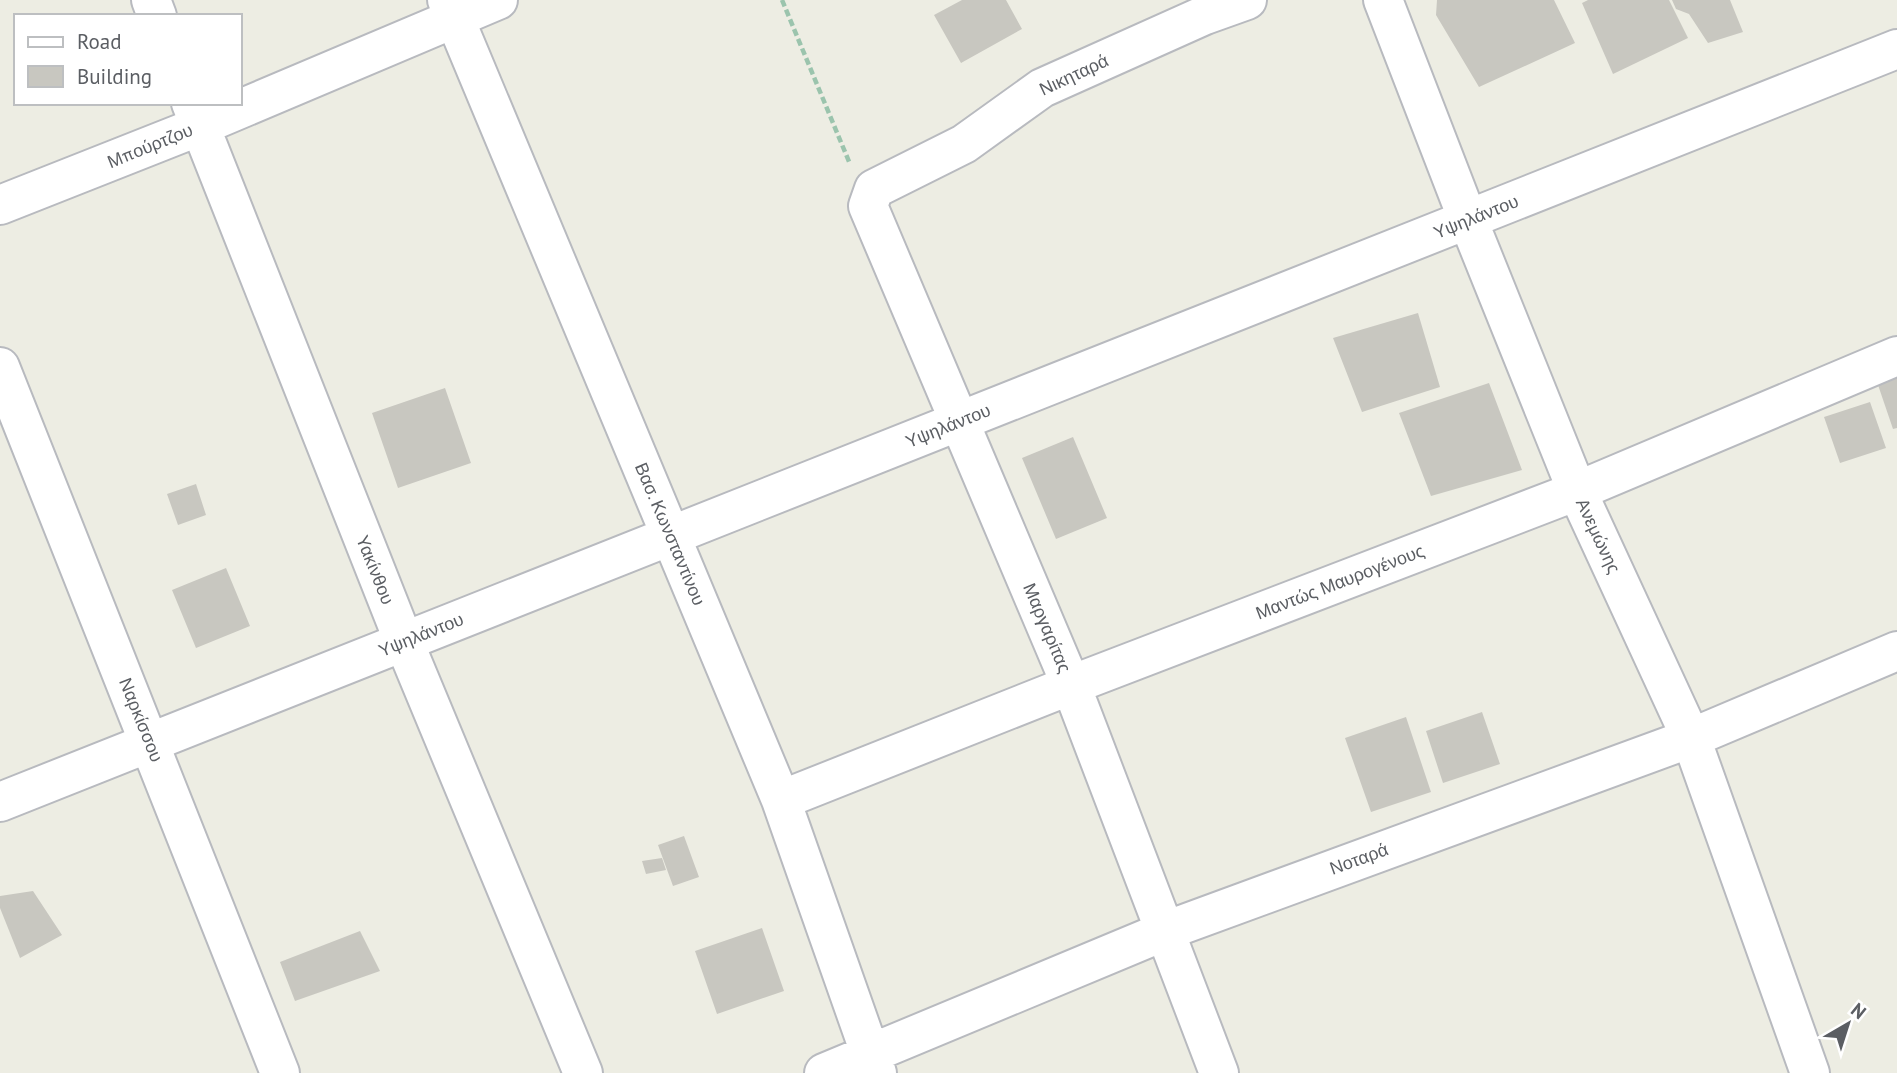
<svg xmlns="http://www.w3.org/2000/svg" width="1897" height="1073" font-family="'PT Sans',sans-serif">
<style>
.building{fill:#c8c7c0}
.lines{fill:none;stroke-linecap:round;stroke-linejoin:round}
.street-casing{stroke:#b8babf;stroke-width:42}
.path{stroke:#9bc4ad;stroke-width:4.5;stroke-dasharray:7 3.5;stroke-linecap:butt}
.street{stroke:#fff;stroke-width:38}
.labels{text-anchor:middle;stroke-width:5;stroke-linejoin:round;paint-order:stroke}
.street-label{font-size:18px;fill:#5b5e63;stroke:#fff}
</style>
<rect width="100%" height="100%" fill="#edede3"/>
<!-- building -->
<path class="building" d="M962,0H1006L1022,29L961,63L934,15Z
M1437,0H1554L1575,43L1479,87L1436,15Z
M1588,0H1669L1688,38L1613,74L1582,3Z
M1672,0H1730L1743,32L1708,43L1689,14L1676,9Z
M1418,313L1440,387L1362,412L1333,338Z
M1897,375V428L1893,429L1877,382Z
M1489,383L1522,470L1431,496L1399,413Z
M445,388L471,463L398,488L372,413Z
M1870,402L1886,448L1840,463L1824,417Z
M1073,437L1107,518L1056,539L1022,458Z
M196,484L206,515L178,525L167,494Z
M226,568L250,626L196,648L172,590Z
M1482,712L1500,764L1443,783L1426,731Z
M1406,717L1431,792L1371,812L1345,738Z
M684,836L699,877L673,886L658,845Z
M662,858L666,870L646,874L642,861Z
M33,891L62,935L20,958L0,908V896Z
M762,928L784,991L717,1014L695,951Z
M360,931L380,971L295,1001L280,962Z"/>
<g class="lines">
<!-- street casing -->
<g class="street-casing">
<path id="street" d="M151,0L157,16
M447,0L781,800L877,1073
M1383,0L1468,220L1577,491L1691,738L1810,1073
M191,103L404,642L583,1073
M0,205L200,126L498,0
M0,367L280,1073
M781,800L1071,685L1577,491L1897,356
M0,802L1897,49
M824,1073L1165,931L1691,738L1897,651
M1219,1073L1071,685L868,206L874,189L964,144L1042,88L1205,15L1247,0"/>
</g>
<!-- path -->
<path class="path" d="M782,0L850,164"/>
<!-- street -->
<use href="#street" class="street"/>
</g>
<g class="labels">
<!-- street labels -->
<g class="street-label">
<text transform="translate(1074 75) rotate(-25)" y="6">Νικηταρά</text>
<text transform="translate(150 146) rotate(-22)" y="6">Μπούρτζου</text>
<text transform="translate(1476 217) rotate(-22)" y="6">Υψηλάντου</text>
<text transform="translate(948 426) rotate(-22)" y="6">Υψηλάντου</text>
<text transform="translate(670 534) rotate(67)" y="6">Βασ. Κωνσταντίνου</text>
<text transform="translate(1598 536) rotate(65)" y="6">Ανεμώνης</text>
<text transform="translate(375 570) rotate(68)" y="6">Υακίνθου</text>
<text transform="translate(1340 582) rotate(-21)" y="6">Μαντώς Μαυρογένους</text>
<text transform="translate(1047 628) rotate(67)" y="6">Μαργαρίτας</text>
<text transform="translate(421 635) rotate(-22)" y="6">Υψηλάντου</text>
<text transform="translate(141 720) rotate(68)" y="6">Ναρκίσσου</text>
<text transform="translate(1359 859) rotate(-20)" y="6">Νοταρά</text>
</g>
</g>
<!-- legend -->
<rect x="14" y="14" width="228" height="91" fill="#ffffff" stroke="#bdbfc1" stroke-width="2"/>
<rect x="28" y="37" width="35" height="10" fill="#ffffff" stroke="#bdbfc1" stroke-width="2"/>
<text x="77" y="49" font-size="21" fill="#5b5e63">Road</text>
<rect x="28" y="66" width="35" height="21" fill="#c8c7c0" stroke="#bdbfc1" stroke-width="2"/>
<text x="77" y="84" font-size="21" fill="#5b5e63">Building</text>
<!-- north arrow -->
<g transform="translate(1848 1024) rotate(39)" stroke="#ffffff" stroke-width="5" paint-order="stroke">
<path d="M0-5L12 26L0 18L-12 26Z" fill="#5b5e63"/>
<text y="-10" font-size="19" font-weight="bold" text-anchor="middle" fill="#5b5e63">N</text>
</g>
</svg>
